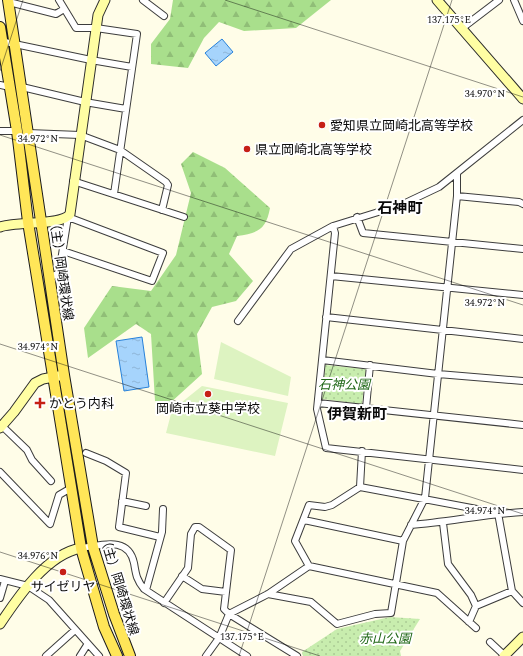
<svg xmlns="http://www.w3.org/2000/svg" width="523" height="656" font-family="Spectral,'Noto Sans JP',serif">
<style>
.forest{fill:url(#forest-firs)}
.park{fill:url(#park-dots)}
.pitch{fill:#ddf3c1}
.water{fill:url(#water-ripples);stroke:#2781da}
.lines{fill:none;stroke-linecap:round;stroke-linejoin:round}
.street-casing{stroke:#3d3d3d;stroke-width:8}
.secondary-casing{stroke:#2c2c2c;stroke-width:11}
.primary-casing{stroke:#1b1b1b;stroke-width:12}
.street{stroke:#fff;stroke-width:6}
.secondary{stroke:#fffea3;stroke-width:9}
.primary{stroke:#ffe658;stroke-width:10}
.ticks{fill:none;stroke:#0a0a0a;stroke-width:1;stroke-opacity:0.45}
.poi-dot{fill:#c61f16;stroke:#fff;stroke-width:1.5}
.labels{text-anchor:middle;stroke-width:4;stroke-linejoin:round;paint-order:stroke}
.poi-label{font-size:13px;fill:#0a0a0a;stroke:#fff;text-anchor:start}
.street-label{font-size:13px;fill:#0a0a0a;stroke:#fff}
.park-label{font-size:13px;font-style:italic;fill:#1f6716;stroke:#fff}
.quarter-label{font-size:15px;font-weight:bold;fill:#0a0a0a;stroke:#fff}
.ticks-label{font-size:10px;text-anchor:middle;fill:#0a0a0a;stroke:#fff;stroke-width:4;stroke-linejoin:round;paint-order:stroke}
</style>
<defs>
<pattern id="forest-firs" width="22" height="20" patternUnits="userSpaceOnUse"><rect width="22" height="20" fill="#a9df8c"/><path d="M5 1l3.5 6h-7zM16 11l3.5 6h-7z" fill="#90be77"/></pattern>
<pattern id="park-dots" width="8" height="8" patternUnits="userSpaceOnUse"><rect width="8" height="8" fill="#c8edae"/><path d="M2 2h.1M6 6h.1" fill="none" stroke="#aaca94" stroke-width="1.8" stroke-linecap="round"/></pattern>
<pattern id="water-ripples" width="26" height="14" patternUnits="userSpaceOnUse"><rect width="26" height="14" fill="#a6d4fc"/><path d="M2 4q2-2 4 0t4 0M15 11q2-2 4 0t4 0" fill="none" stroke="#8eb5d7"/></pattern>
</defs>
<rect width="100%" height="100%" fill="#fffde8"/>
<!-- forest -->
<path class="forest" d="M173,0H331L296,28L244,31L219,22L204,38L188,68L151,64V44L170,19Z
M193,152L225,168L270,208C266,230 258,233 237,236L229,254L253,281L236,301L212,307L197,334L202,374L169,404L155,401L151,334L136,324L88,358L84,328L112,286L151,291L176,255L191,193L181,164Z"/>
<!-- park -->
<path class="park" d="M325,365L366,369L362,404L322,399Z
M390,617L420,619L400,651L401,656H303L302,652L337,629Z"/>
<!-- pitch -->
<path class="pitch" d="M221,342L291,377L288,396L214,379Z
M202,386L288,403L275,456L166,433L172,410Z"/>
<!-- water -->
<path class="water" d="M222,39L233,52L216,66L205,53Z
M142,337L149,387L124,391L116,341Z"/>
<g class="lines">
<!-- street casing -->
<g class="street-casing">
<path id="street" d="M59,0L76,28H96L137,34L114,194
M143,0L164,16
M514,0L523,21
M9,2L56,14L64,9
M461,29L499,0
M0,41L91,60L132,67
M0,85L10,87
M22,87L85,102L126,109
M0,131H17
M28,133L80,135L120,150L166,182L168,185L162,210
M73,181L184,217
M457,196L519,202L523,204
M357,217L363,233L523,249
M333,226L335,233L317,409L326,448L523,470
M331,276L523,295
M49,278L59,273L68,217L163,253L152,281L63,251
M326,317L523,339
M238,321L291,249L333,226L401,205L439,187L523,120
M322,360L438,374L523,381
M318,403L523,425
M366,408L370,365
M2,426L27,450L32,460L51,481
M86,453L106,461L126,473L119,527L160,537
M0,472L50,524L59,495L71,488
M360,487L362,451
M122,501L146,506
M498,513L512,591L523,603
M304,520L403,541
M443,523L448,564L471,595L476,606
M411,525C449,522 485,514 523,512
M81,548C100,546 128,535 134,563C136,574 136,579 144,589L247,656
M309,566L295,541L309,505L325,507L332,505L360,487L498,513
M182,576L202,589L226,592
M0,579L28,586L49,600L99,656
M146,590L162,532L163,509
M268,594L311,602L337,624L375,614L391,613L403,541L425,498L457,196V174
M0,598L5,581
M164,603L188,568L191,534L195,527H199L231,550L224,609L229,614L297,656
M469,622L476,606L512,591
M490,642L505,656
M46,656L75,630
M80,656L87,645
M206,656L219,638L229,614L268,594L309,566L437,593L476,628"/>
</g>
<!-- secondary casing -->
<g class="secondary-casing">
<path id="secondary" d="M437,0L523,99
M0,227C16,221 62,226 70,214L98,15L105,0
M0,428L14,412L35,383L43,379L64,375
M0,624C18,597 47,554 81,548
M504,656L523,637"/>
</g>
<!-- primary casing -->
<g class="primary-casing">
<path id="primary" d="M8,0L64,375L93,547L114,614L130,656
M0,27L17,131L28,222L81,548L104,627L117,656"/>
</g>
<!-- street -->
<use href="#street" class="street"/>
<!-- secondary -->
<use href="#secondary" class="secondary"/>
<!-- primary -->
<use href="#primary" class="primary"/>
</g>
<!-- ticks -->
<path class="ticks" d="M225,0L523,97M0,71L23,0M0,135L523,305M0,344L523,514M0,552L320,656M239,656L452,0"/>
<!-- markers -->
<g class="poi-dot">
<circle cx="322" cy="125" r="4"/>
<circle cx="247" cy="149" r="4"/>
<circle cx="208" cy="394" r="4"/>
<path d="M38 397h4v4h4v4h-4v4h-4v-4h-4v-4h4z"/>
<circle cx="63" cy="572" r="4"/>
</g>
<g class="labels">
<!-- poi labels -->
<g class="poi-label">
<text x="330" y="130">愛知県立岡崎北高等学校</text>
<text x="255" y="154">県立岡崎北高等学校</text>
<text x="49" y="408">かとう内科</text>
<text x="208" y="413" text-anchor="middle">岡崎市立葵中学校</text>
<text x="63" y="591" text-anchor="middle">サイゼリヤ</text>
</g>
<!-- street labels -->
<g class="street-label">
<text transform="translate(62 269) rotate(82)" y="5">（主）岡崎環状線</text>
<text transform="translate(120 585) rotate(73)" y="5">（主）岡崎環状線</text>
</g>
<!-- park labels -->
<g class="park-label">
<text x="344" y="389">石神公園</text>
<text x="385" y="643">赤山公園</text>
</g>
<!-- quarter labels -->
<g class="quarter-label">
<text x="400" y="213">石神町</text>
<text x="357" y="419">伊賀新町</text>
</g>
</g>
<g class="ticks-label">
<text x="449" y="23">137.175°E</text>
<text x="485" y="97">34.970°N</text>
<text x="38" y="142">34.972°N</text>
<text x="485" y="306">34.972°N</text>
<text x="38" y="350">34.974°N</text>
<text x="485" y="514">34.974°N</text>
<text x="38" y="559">34.976°N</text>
<text x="242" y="640">137.175°E</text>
</g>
</svg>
